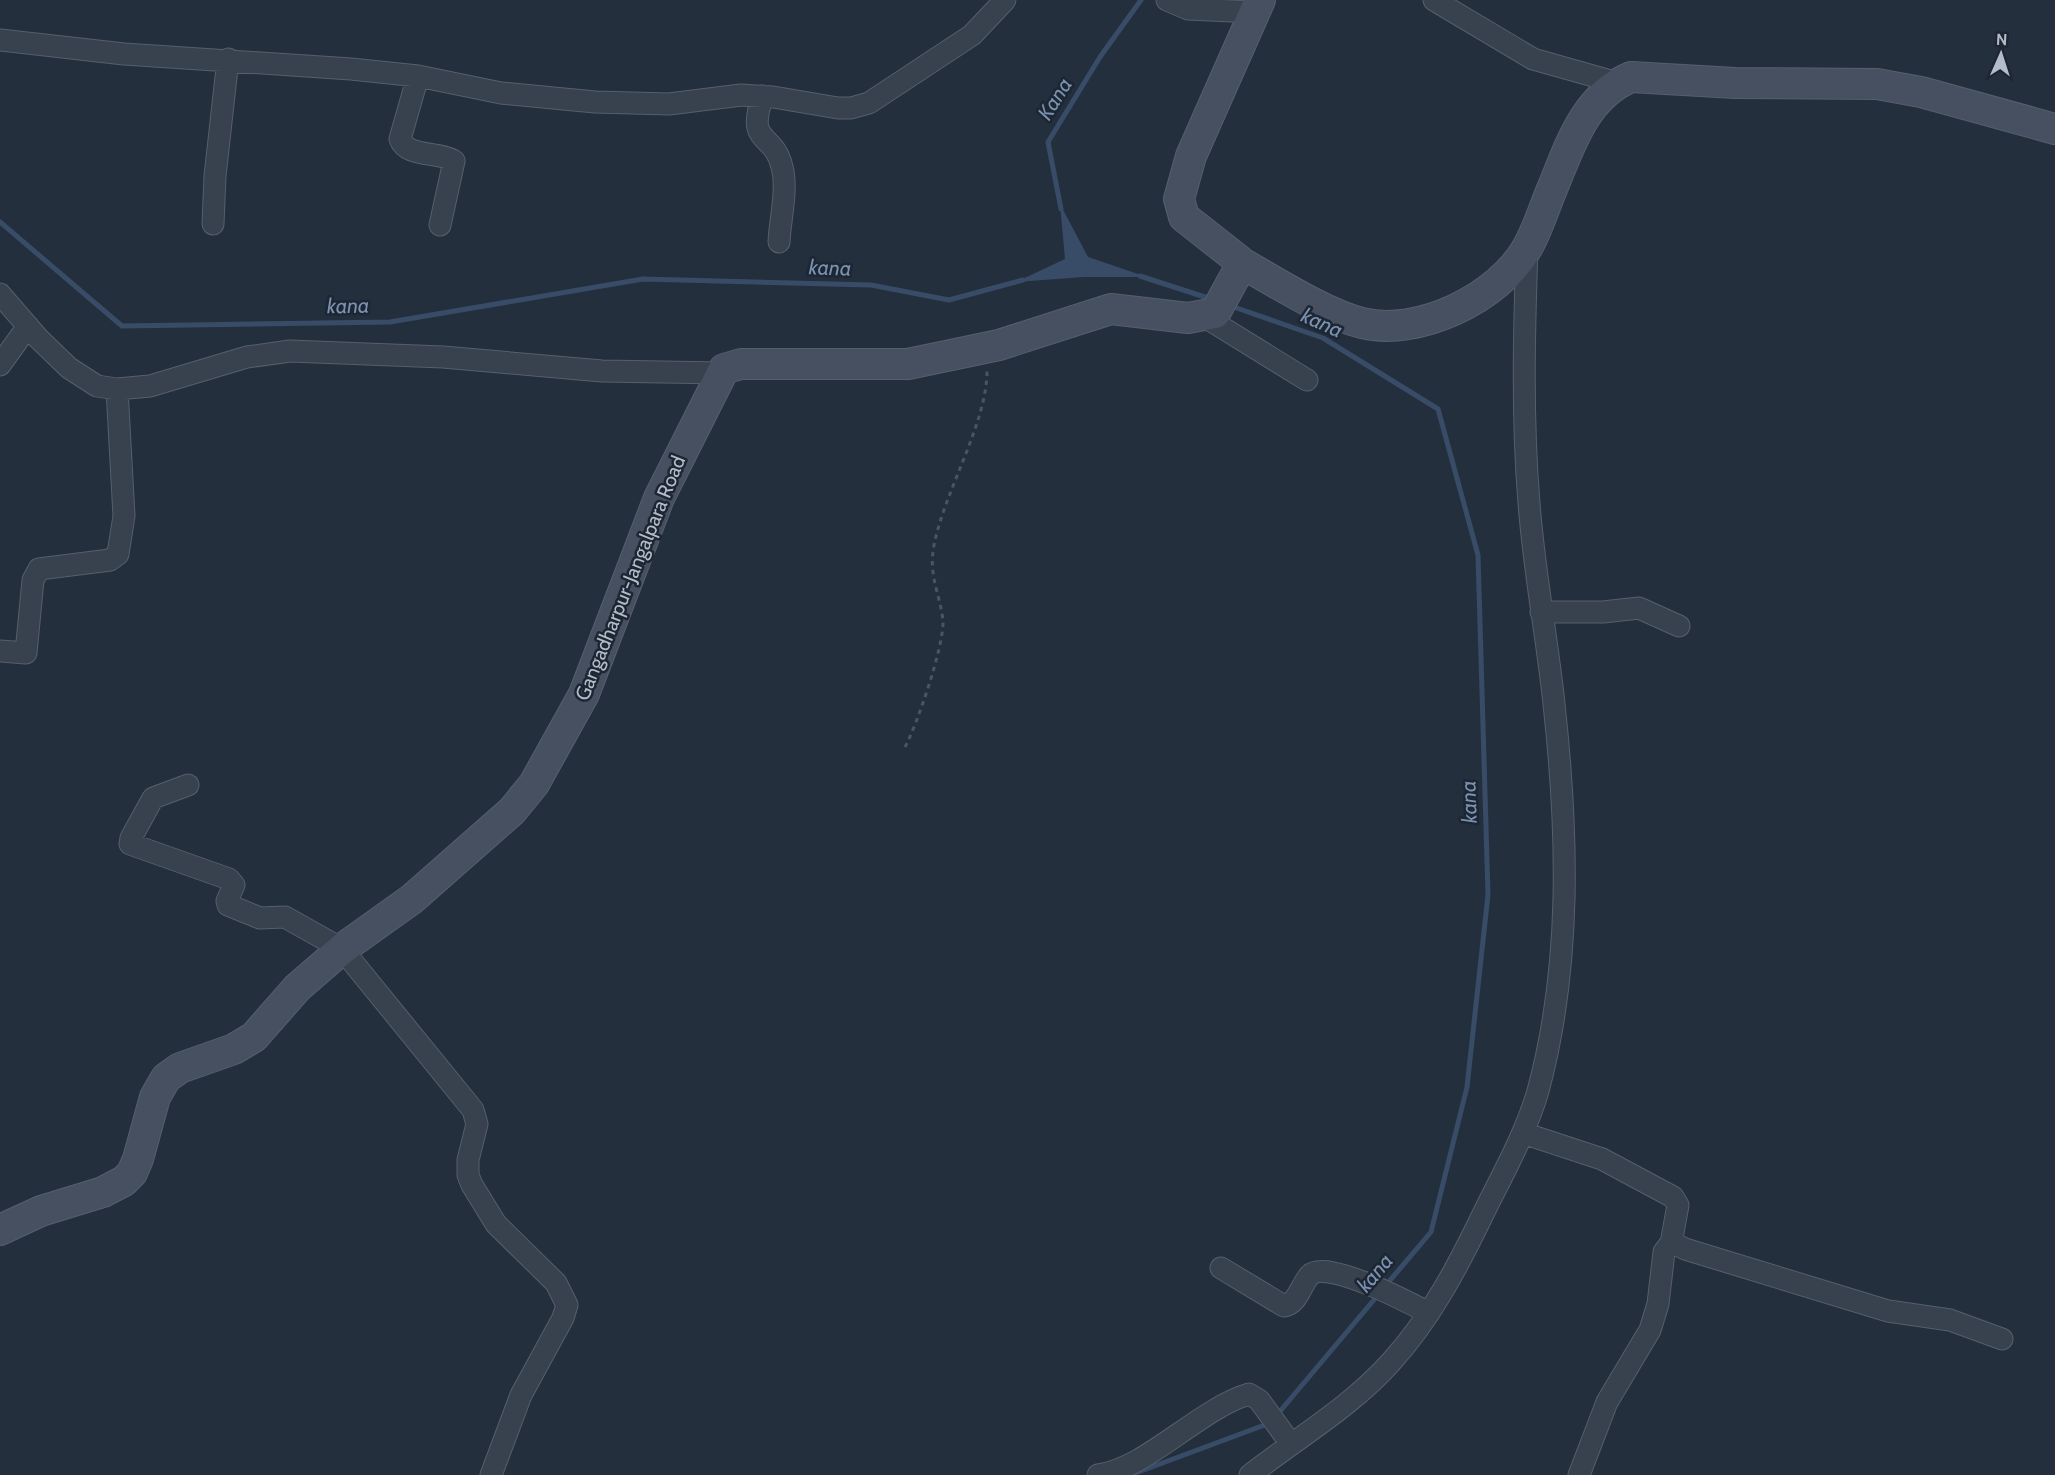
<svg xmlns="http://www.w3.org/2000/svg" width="2055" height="1475" font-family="Cabin,sans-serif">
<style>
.water{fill:#394c67}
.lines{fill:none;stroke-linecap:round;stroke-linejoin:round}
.stream{stroke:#394c67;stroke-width:5}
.street-casing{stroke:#565f6c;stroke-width:23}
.secondary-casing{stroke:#565f6c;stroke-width:32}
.path{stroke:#44595c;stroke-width:3;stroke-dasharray:4.5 4.5;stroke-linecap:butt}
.street{stroke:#38414e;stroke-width:21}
.secondary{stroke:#465061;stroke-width:30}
.labels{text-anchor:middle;stroke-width:5;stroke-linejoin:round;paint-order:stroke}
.street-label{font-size:20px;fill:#b4bcc9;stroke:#1d2633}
.water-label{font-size:21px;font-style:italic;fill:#7c92b1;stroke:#1d2633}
</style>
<rect width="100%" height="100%" fill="#242f3e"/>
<!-- water -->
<path class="water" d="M1060,204L1088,257L1147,277H1084L1016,282L1065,259Z"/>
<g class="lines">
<!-- stream -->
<path class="stream" d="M1061,209L1048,142L1100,57L1141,0
M0,222L122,326L390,322L643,279L871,285L949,300L1023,280
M1140,276L1211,299
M1231,306L1323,338L1438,409L1478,555L1488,895L1467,1087L1431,1232L1386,1285
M1276,1416L1378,1295
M1130,1475L1270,1423"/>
<!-- street casing -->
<g class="street-casing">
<path id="street" d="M1167,0L1188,9L1254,12
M1434,0L1533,59L1618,83
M0,40L124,54L351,69L418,76L501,93L595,102L669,104L741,95L773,97L838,108H851L869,103L972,35L1005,0
M418,76L400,139C407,158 439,151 454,161L440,225
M763,96C745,146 774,131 782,167C788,189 780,219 779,242
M213,224L215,176L228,59
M0,294L38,338L69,368L97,386L117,389L150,386L247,357L290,351L443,357L602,371L722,373
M1205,317L1307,380
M0,365L28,326
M1541,612H1603L1639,608L1679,626
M0,651L26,653L33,580L39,569L110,560L118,554L124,516L117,389
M188,785L153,798L131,838L130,844L229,879L234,885L227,901L228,905L260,918L285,917L342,949L473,1110L477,1124L468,1160V1175L472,1185L496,1224L556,1283L567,1305L563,1318L521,1395L491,1475
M1523,1133L1602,1159L1673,1197L1678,1205L1672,1238L1674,1243L1685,1249L1888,1311L1950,1320L2002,1339
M1221,1268L1284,1306C1298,1304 1301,1284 1310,1275C1327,1259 1410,1303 1429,1313
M1098,1475C1146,1469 1199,1409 1249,1394L1259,1400L1291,1444
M1250,1475C1297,1438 1351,1407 1391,1362C1432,1317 1460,1262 1486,1208C1505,1170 1526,1132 1538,1091C1572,965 1568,832 1554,704C1547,637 1534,571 1529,503C1522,418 1524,334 1527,248
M1579,1475L1607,1402L1650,1330L1658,1304L1664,1252L1673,1240"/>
</g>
<!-- secondary casing -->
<g class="secondary-casing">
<path id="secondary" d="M1240,262C1274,281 1325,314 1362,323C1418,337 1499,298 1527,248C1537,231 1544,208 1552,189C1570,146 1584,97 1631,77L1735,83L1877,84L1921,92L2055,129
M0,1230L41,1211L103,1192L124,1181L132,1173L138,1159L155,1097L166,1078L180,1068L234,1049L254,1037L297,988L342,949L412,899L512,811L534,784L584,694L659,498L724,369L741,364H908L999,345L1111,309L1188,318L1215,313L1238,271L1240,261L1184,217L1179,199L1191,156L1260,0"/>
</g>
<!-- path -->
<path class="path" d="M905,747C917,725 944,646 943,621C940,593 928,576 934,545C945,490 987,423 987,371"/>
<!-- street -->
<use href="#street" class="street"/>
<!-- secondary -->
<use href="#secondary" class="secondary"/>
</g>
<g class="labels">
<!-- street labels -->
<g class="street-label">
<text transform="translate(630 578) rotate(-68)" y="7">Gangadharpur-Jangalpara Road</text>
</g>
<!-- water labels -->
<g class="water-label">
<text transform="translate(1055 99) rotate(-58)" y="7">Kana</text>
<text transform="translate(830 268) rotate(2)" y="7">kana</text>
<text transform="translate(348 306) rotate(-1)" y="7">kana</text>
<text transform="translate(1322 323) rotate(24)" y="7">kana</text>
<text transform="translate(1469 802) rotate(-92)" y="7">kana</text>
<text transform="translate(1375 1273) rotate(-50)" y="7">kana</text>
</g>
</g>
<!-- north arrow -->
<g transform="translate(2001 54) rotate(3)" stroke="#1d2633" stroke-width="4.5" paint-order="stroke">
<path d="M0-4.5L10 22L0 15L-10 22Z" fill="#b4bcc9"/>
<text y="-9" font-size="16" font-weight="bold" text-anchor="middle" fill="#b4bcc9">N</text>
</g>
</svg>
